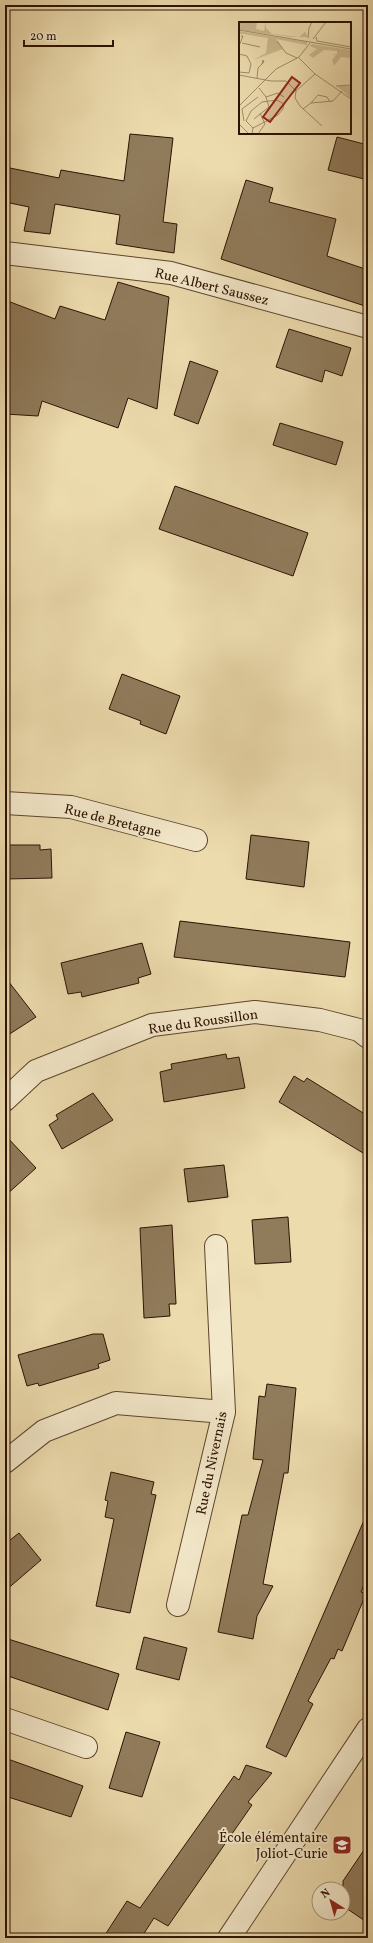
<svg xmlns="http://www.w3.org/2000/svg" width="373" height="1943" font-family="Vollkorn,serif">
<style>
.building{fill:#907b5b;stroke:#2d1202}
.lines{fill:none;stroke-linecap:round;stroke-linejoin:round}
.street-casing{stroke:#5d442d;stroke-width:24}
.street{stroke:#f3e8ca;stroke-width:22}
.labels{text-anchor:middle;stroke-width:4;stroke-linejoin:round;paint-order:stroke}
.street-label{font-size:14px;fill:#2d1202;stroke:#f3e8ca}
.poi-label{font-size:14px;fill:#2d1202;stroke:#f3e8ca;text-anchor:end}
.inset-road{fill:none;stroke:#a08b69;stroke-width:1}
.view{fill:#8f2418;fill-opacity:0.15;stroke:#8f2418;stroke-width:2}
.inset-edge{fill:none;stroke:#2d1202;stroke-width:2}
</style>
<rect width="100%" height="100%" fill="#ecdbad"/>
<filter id="stains"><feTurbulence type="fractalNoise" baseFrequency=".005" numOctaves="4"/><feColorMatrix values="0 0 0 0 .2 0 0 0 0 .09 0 0 0 0 .02 0 0 0 .5 -.17"/></filter>
<radialGradient id="worn" r=".72"><stop offset=".6" stop-color="#630" stop-opacity="0"/><stop offset="1" stop-color="#630" stop-opacity=".3"/></radialGradient>
<!-- building -->
<path class="building" d="M130,134L173,138L163,222L177,224L174,253L116,244L120,215L55,204L50,234L24,231L29,207L5,202V167L59,178L61,170L124,181Z
M337,137L368,145V180L328,170Z
M246,180L273,188L269,202L336,219L327,256L368,270V307L221,259Z
M118,282L169,297L157,409L128,398L118,428L42,401L38,416L5,414V300L55,319L60,306L105,320Z
M289,329L351,348L342,376L325,370L322,382L276,367Z
M190,361L218,371L198,424L174,415Z
M280,423L343,442L336,465L273,445Z
M175,486L308,533L293,576L159,529Z
M122,674L180,696L166,734L140,724L141,721L109,709Z
M251,835L309,842L304,887L246,879Z
M5,845H40V850L51,849L52,878L5,879Z
M180,921L350,942L345,977L174,957Z
M142,943L151,974L138,978L139,983L82,997L81,992L68,994L61,963Z
M5,977L36,1017L5,1037Z
M226,1054L227,1059L239,1057L245,1088L164,1102L160,1072L172,1069L171,1064Z
M294,1076L304,1082L307,1078L368,1116V1156L279,1102Z
M93,1093L113,1120L62,1149L49,1125L58,1119L56,1115Z
M5,1135L36,1168L5,1196Z
M224,1165L228,1197L188,1202L184,1169Z
M288,1217L291,1262L255,1264L252,1220Z
M172,1225L176,1304H169L170,1316L144,1318L140,1228Z
M93,1334H103L110,1360L98,1364L99,1368L39,1386L38,1383L27,1386L18,1355Z
M267,1384L296,1388L288,1473H284L263,1584L273,1586L257,1616L253,1639L218,1632L242,1515H248L263,1460L253,1459L259,1396L265,1397Z
M111,1472L154,1482L151,1494L156,1495L130,1613L96,1606L114,1519L105,1517L108,1501L105,1500Z
M368,1511V1575L361,1592L366,1594L342,1651L338,1649L334,1659L331,1658L308,1701L313,1704L286,1757L266,1747Z
M19,1533L41,1560L5,1591V1544Z
M144,1637L187,1648L179,1680L136,1669Z
M5,1638L119,1674L108,1710L5,1675Z
M126,1732L160,1742L142,1797L109,1788Z
M5,1758L83,1786L71,1817L5,1796Z
M246,1765L272,1773L248,1802L252,1805L168,1926L154,1918L141,1938H103L127,1901L140,1908L234,1776L239,1780Z
M368,1844V1923L343,1906V1881Z"/>
<g class="lines">
<!-- street casing -->
<g class="street-casing">
<path id="street" d="M5,253L171,273L368,327
M5,803L71,807L196,840
M5,1100L36,1071L152,1025L255,1012L320,1020L359,1030L368,1037
M5,1462L44,1431L116,1403L224,1412
M178,1605L224,1412L216,1246
M5,1719L86,1747
M229,1938L368,1729"/>
</g>
<!-- street -->
<use href="#street" class="street"/>
</g>
<!-- icons -->
<defs>
<g id="school-square" transform="scale(1)"><rect x="-9" y="-9" width="18" height="18" rx="4" fill="#8f2418" stroke="#f3e8ca"/><path d="M0-5L7-2L0 1L-7-2ZM-4 1L0 2.5L4 1V4Q0 6-4 4Z" fill="#fff"/></g>
</defs>
<g fill-rule="evenodd">
<use href="#school-square" x="342" y="1845"/>
</g>
<g class="labels">
<!-- street labels -->
<g class="street-label">
<text transform="translate(212 286) rotate(14)" y="5">Rue Albert Saussez</text>
<text transform="translate(113 820) rotate(14)" y="5">Rue de Bretagne</text>
<text transform="translate(203 1021) rotate(-8)" y="5">Rue du Roussillon</text>
<text transform="translate(211 1463) rotate(-78)" y="5">Rue du Nivernais</text>
</g>
<!-- poi labels -->
<g class="poi-label">
<text x="328" y="1842">École élémentaire<tspan x="328" dy="16">Joliot-Curie</tspan></text>
</g>
</g>
<!-- overview -->
<g transform="translate(239 22)">
<rect width="112" height="112" fill="#ecdbad"/>
<path d="M0,0H18L17,7L25,9L27,0V6L33,12L60,15L66,10L69,15H52L0,8ZM0,9L68,20V23L37,17L44,27L14,38L27,31L29,16L5,12H1L0,17ZM73,22L112,28V36L102,35L95,44L93,38L97,33L93,32H98V29L85,28L74,36L70,33L78,27L71,24ZM112,64V76L99,65V64Z" fill="#ccb990"/>
<path class="inset-road" d="M0,8L112,27M77,15L78,19L112,25M69,16L70,6L73,0M74,17L87,0M38,19L47,31L58,36M3,21L21,25M0,24L4,14H2M0,32L8,34L12,42L10,51L0,50M59,35L76,52L112,77M0,53L32,59H47L57,69M18,56L19,46L25,40L24,38L23,42M97,64L112,63M20,66L27,75L30,85M57,69L56,76L61,84L83,104M57,69L76,52M27,75L39,71L45,75M72,81L79,73L88,75L91,80M0,84L37,47L60,35L71,21M64,87L72,81L94,79L103,69M15,97L30,85M5,99L3,87L19,75M7,99L12,89L23,80L38,78L45,82L44,87L39,93L14,106M7,99L14,106L13,112M0,102L10,112M19,112L26,102L21,91"/>
<path class="view" d="M53,55L61,61L31,100L24,95Z"/>
<rect width="112" height="112" class="inset-edge"/>
</g>
<!-- margin -->
<rect width="373" height="1943" fill="none" stroke="#ecdbad" stroke-width="20"/>
<rect x="6" y="6" width="361" height="1931" fill="none" stroke="#2d1202" stroke-width="2"/>
<rect x="10" y="10" width="353" height="1923" fill="none" stroke="#2d1202"/>
<!-- north arrow -->
<g transform="translate(331 1901) rotate(323)"><circle r="19" fill="#f3e8ca" stroke="#a4927a"/>
<path d="M0-3L7 15L0 10L-7 15Z" fill="#8f2418"/>
<text y="-6" font-size="11" font-weight="bold" text-anchor="middle" fill="#2d1202">N</text>
</g>
<!-- scale -->
<path d="M24 40v6h89v-6" fill="none" stroke="#2d1202" stroke-width="2"/>
<text x="30" y="40" font-size="12" fill="#2d1202" stroke="#f3e8ca" stroke-width="3" paint-order="stroke">20 m</text>
<rect width="100%" height="100%" filter="url(#stains)"/>
<rect width="100%" height="100%" fill="url(#worn)"/>
</svg>
